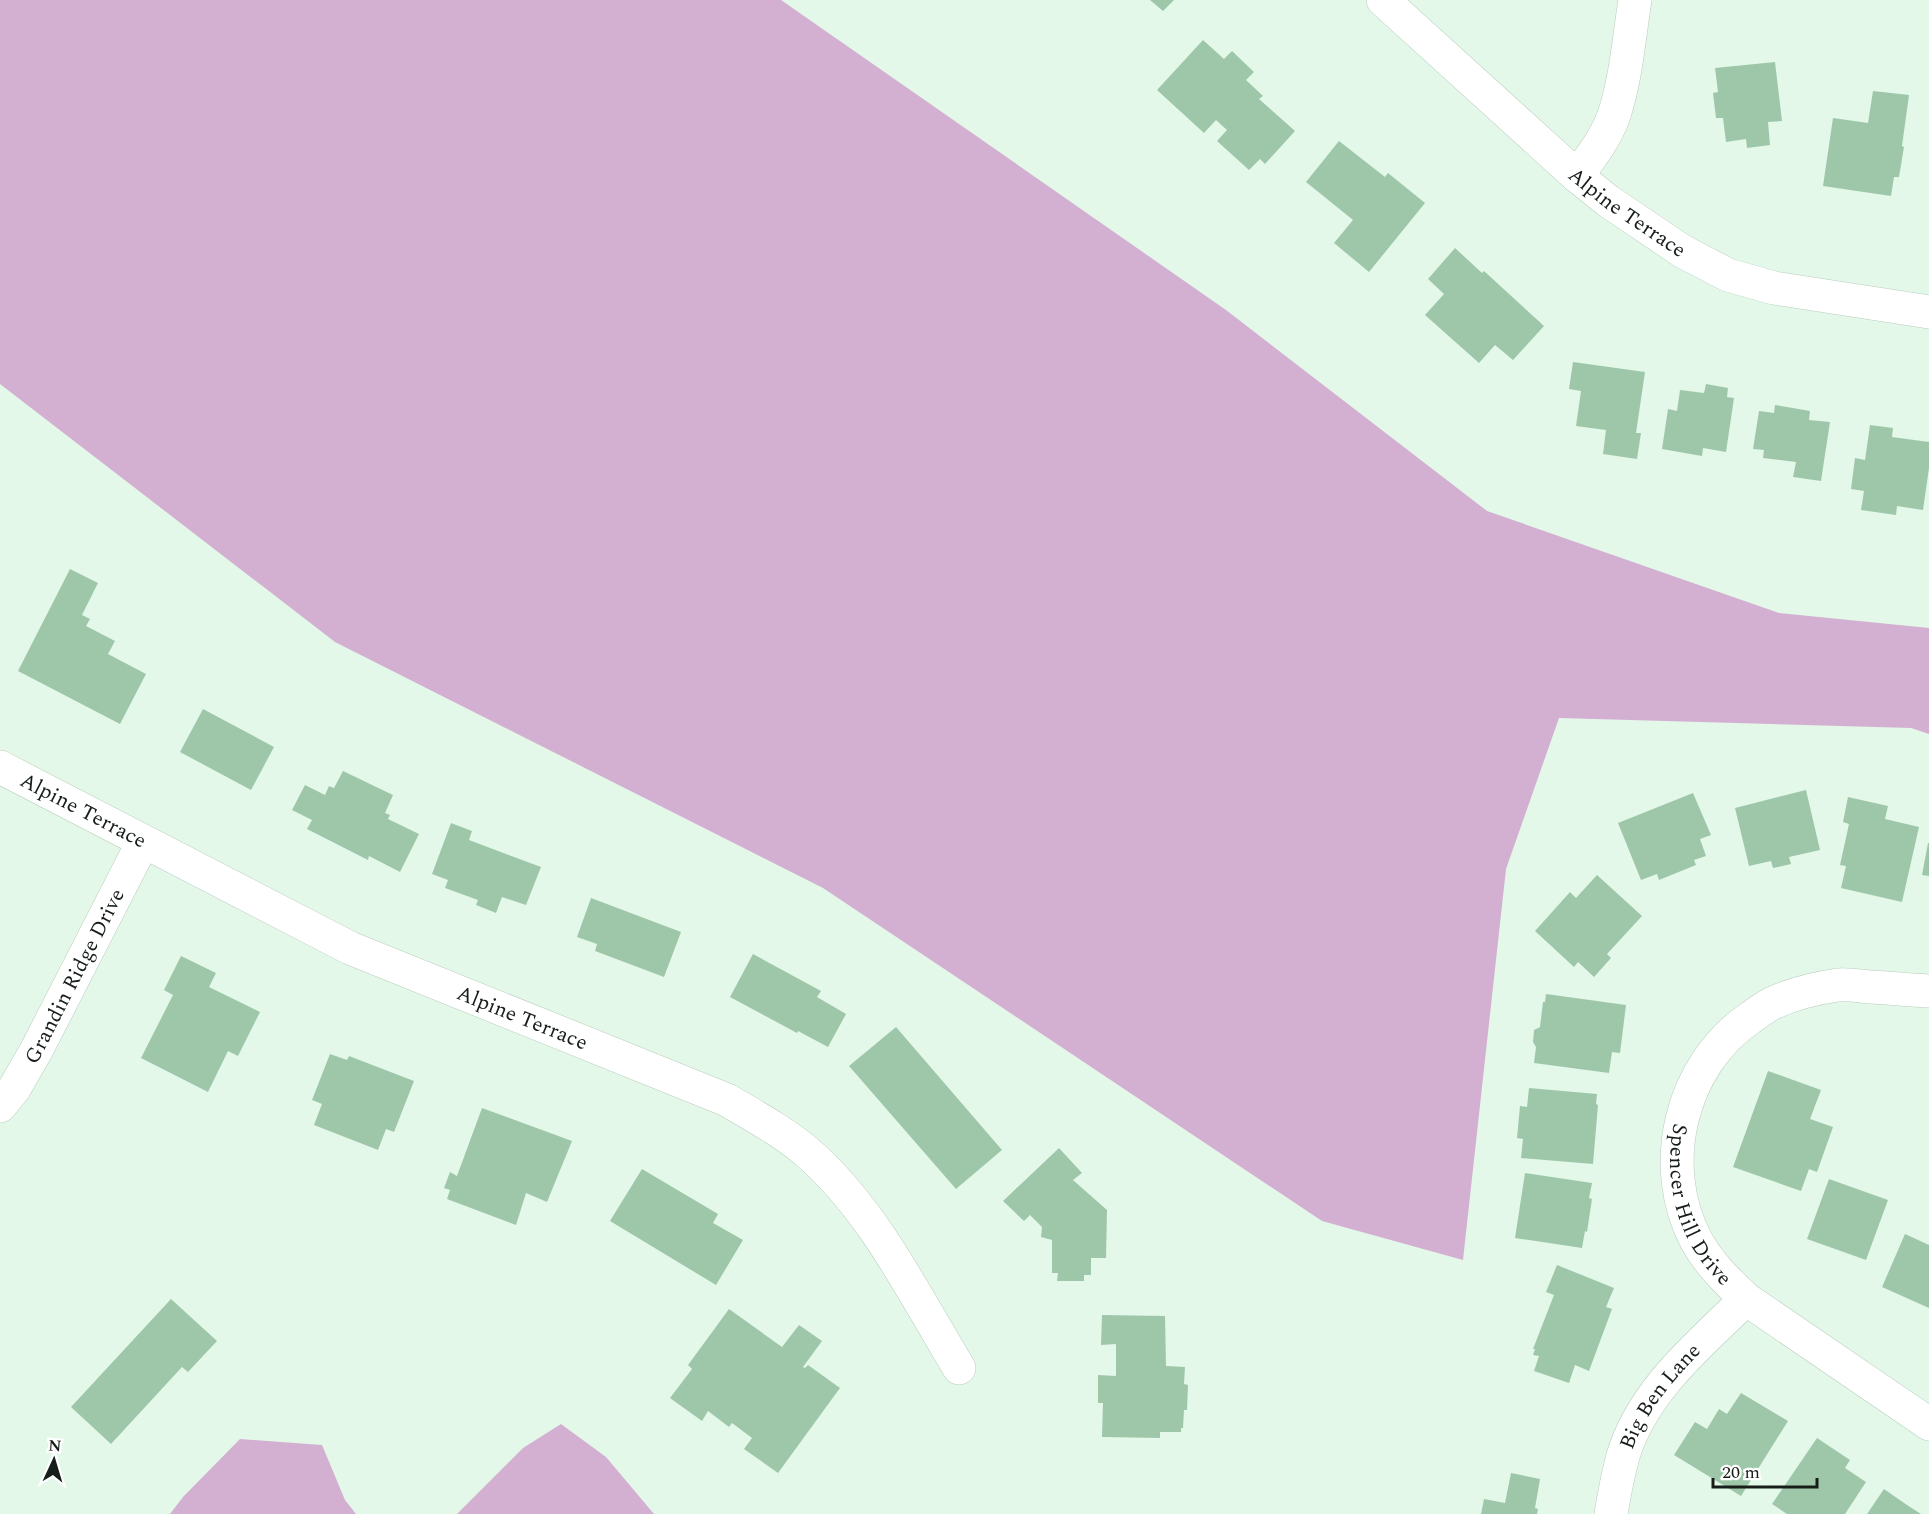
<svg xmlns="http://www.w3.org/2000/svg" width="1929" height="1514" font-family="Spectral,serif">
<style>
.forest{fill:#d3b0d1}
.building{fill:#9ec7aa}
.lines{fill:none;stroke-linecap:round;stroke-linejoin:round}
.minor-casing{stroke:#b9cdbe;stroke-width:34}
.minor{stroke:#fff;stroke-width:33}
.labels{text-anchor:middle;stroke-width:4.5;stroke-linejoin:round;paint-order:stroke}
.street-label{font-size:21px;fill:#171e19;stroke:#fff}
</style>
<rect width="100%" height="100%" fill="#e3f8e9"/>
<!-- forest -->
<path class="forest" d="M0,0H781L1226,310L1487,511L1779,613L1929,628V734L1911,728L1559,718L1506,869L1463,1260L1322,1221L823,888L335,642L0,384Z
M561,1424L606,1457L654,1514H457L523,1448Z
M240,1439L322,1445L345,1500L356,1514H170L183,1497Z"/>
<!-- building -->
<path class="building" d="M1150,0H1174L1163,11Z
M1203,40L1224,59L1232,51L1254,72L1246,80L1263,96L1259,99L1295,131L1265,164L1260,159L1249,170L1217,141L1227,130L1216,120L1204,133L1157,90Z
M1775,62L1782,121L1768,122L1770,145L1747,148L1746,139L1726,142L1723,118H1716L1713,93L1718,92L1715,68Z
M1873,91L1909,95L1902,146L1904,147L1899,177H1894L1891,196L1823,186L1833,118L1868,123Z
M1339,141L1385,177L1388,173L1425,203L1369,272L1334,243L1353,220L1306,182Z
M1455,248L1482,273L1484,271L1544,326L1513,360L1495,345L1479,363L1425,315L1444,294L1428,279Z
M1573,362L1645,372L1636,433H1641L1637,459L1603,454L1606,430L1576,426L1581,391L1569,389Z
M1706,384L1728,388L1727,397L1734,398L1726,452L1703,448L1702,456L1662,449L1668,409L1677,411L1680,390L1704,393Z
M1775,405L1810,411L1809,420L1830,422L1821,481L1793,477L1796,462L1763,458L1764,450L1753,449L1759,411L1774,413Z
M1870,425L1893,428L1892,437L1929,442V468L1923,510L1897,506L1896,515L1861,510L1864,491L1851,489L1855,458L1865,460Z
M70,569L98,583L82,615L90,619L86,626L115,641L108,654L146,674L120,724L18,671Z
M203,709L274,747L251,790L180,752Z
M343,771L393,795L385,813L390,815L388,819L419,834L400,872L369,856L368,860L307,829L312,820L292,810L305,785L325,795L329,786L334,788Z
M1806,790L1820,850L1789,857L1791,864L1773,868L1771,861L1749,866L1735,808Z
M1693,793L1711,835L1700,839L1706,856L1694,860L1696,865L1659,880L1657,874L1641,880L1618,823Z
M1848,797L1888,806L1885,819L1919,827L1902,902L1841,888L1846,866L1840,865L1849,824L1843,822Z
M451,823L472,831L469,840L541,867L526,905L502,897L496,913L476,905L478,900L445,888L448,880L432,874Z
M1928,843H1929V876L1922,875Z
M1597,875L1642,916L1607,954L1611,958L1594,977L1578,962L1574,967L1535,931L1570,892L1576,898Z
M591,898L681,932L664,977L595,951L597,944L577,937Z
M753,954L821,991L817,997L846,1014L828,1047L798,1031L797,1033L730,997Z
M181,956L216,973L209,987L260,1012L238,1056L228,1051L208,1092L141,1058L173,995L164,990Z
M1546,994L1626,1005L1620,1053L1612,1052L1609,1073L1534,1063L1536,1047L1533,1042L1534,1030L1540,1027L1543,1002H1545Z
M896,1027L1002,1150L956,1189L849,1066Z
M330,1054L347,1060L349,1056L414,1081L394,1132L386,1129L378,1150L314,1125L322,1104L312,1100Z
M1768,1071L1821,1090L1810,1119L1833,1127L1817,1172L1809,1169L1801,1191L1733,1167Z
M1529,1088L1597,1094L1596,1104L1598,1105L1593,1164L1521,1158L1523,1139L1517,1138L1520,1106L1527,1107Z
M482,1108L572,1141L547,1202L526,1193L516,1225L447,1199L450,1190L444,1188L450,1172L457,1176Z
M1059,1148L1082,1173L1073,1180L1107,1210L1106,1258H1091V1275H1084V1281H1057L1058,1273H1052V1240L1041,1237L1042,1227L1030,1215L1024,1221L1003,1201Z
M642,1169L718,1214L713,1223L743,1240L716,1285L610,1221Z
M1525,1173L1592,1183L1589,1198L1592,1199L1587,1232L1585,1231L1582,1248L1515,1238Z
M1829,1179L1888,1200L1866,1260L1807,1239Z
M1905,1234L1929,1245V1308L1882,1287Z
M1557,1265L1614,1288L1606,1307L1612,1309L1589,1371L1575,1365L1569,1383L1534,1371L1539,1356L1533,1355L1535,1349H1533L1554,1295L1546,1292Z
M171,1299L217,1341L188,1372L182,1367L111,1444L71,1407Z
M729,1309L782,1347L799,1325L822,1341L803,1367L805,1368L808,1365L840,1388L778,1473L744,1449L752,1438L732,1423L729,1427L708,1411L702,1421L670,1398L692,1369L688,1365Z
M1102,1315L1165,1316L1166,1366L1185,1367L1184,1384L1188,1385L1187,1410H1184L1183,1428H1181V1432H1160V1438L1102,1437L1103,1403H1098V1375L1116,1376V1344L1101,1345Z
M1741,1393L1788,1421L1741,1496L1674,1455L1695,1422L1707,1429L1719,1409L1727,1414Z
M1817,1438L1850,1460L1845,1468L1866,1482L1845,1514H1787L1772,1504Z
M1511,1473L1540,1479L1535,1508L1538,1509L1537,1514H1481L1484,1499L1505,1503Z
M1884,1489L1907,1505L1921,1514H1867Z"/>
<g class="lines">
<!-- minor casing -->
<g class="minor-casing">
<g id="minor">
<path id="s1" d="M1383,0L1577,176L1608,201L1682,251L1728,275L1774,288L1929,312"/>
<path d="M1577,176C1591,157 1606,138 1614,115C1626,79 1629,38 1635,0"/>
<path id="s2" d="M0,767L350,948L727,1100C754,1116 782,1131 807,1152C873,1209 914,1294 959,1368"/>
<path id="s3" d="M1929,991C1909,990 1890,988 1870,987C1860,986 1848,984 1838,985C1816,988 1793,994 1773,1003C1765,1007 1757,1013 1750,1018C1680,1066 1657,1166 1696,1240C1709,1264 1727,1281 1746,1299L1929,1424"/>
<path id="s4" d="M0,1106L14,1089L37,1049L143,842"/>
<path id="s5" d="M1611,1514C1614,1495 1618,1475 1623,1456C1643,1390 1699,1345 1746,1299"/>
</g>
</g>
<!-- minor -->
<use href="#minor" class="minor"/>
</g>
<g class="labels">
<!-- street labels -->
<g class="street-label">
<text dy="7" stroke="none"><textPath href="#s1" startOffset="324">Alpine Terrace</textPath></text>
<text dy="7" stroke="none"><textPath href="#s2" startOffset="94">Alpine Terrace</textPath></text>
<text dy="7" stroke="none"><textPath href="#s4" startOffset="150">Grandin Ridge Drive</textPath></text>
<text dy="7" stroke="none"><textPath href="#s2" startOffset="580">Alpine Terrace</textPath></text>
<text dy="7" stroke="none"><textPath href="#s3" startOffset="402">Spencer Hill Drive</textPath></text>
<text dy="7" stroke="none"><textPath href="#s5" startOffset="130">Big Ben Lane</textPath></text>
</g>
</g>
<!-- north arrow -->
<g transform="translate(54 1460) rotate(4)" stroke="#ffffff" stroke-width="4.5" paint-order="stroke">
<path d="M0-4.5L10 22L0 15L-10 22Z" fill="#171e19"/>
<text y="-9" font-size="16" font-weight="bold" text-anchor="middle" fill="#171e19">N</text>
</g>
<!-- scale -->
<path d="M1713 1478v9h104v-9" fill="none" stroke="#171e19" stroke-width="3"/>
<text x="1722" y="1478" font-size="18" fill="#171e19" stroke="#ffffff" stroke-width="4.5" paint-order="stroke">20 m</text>
</svg>
